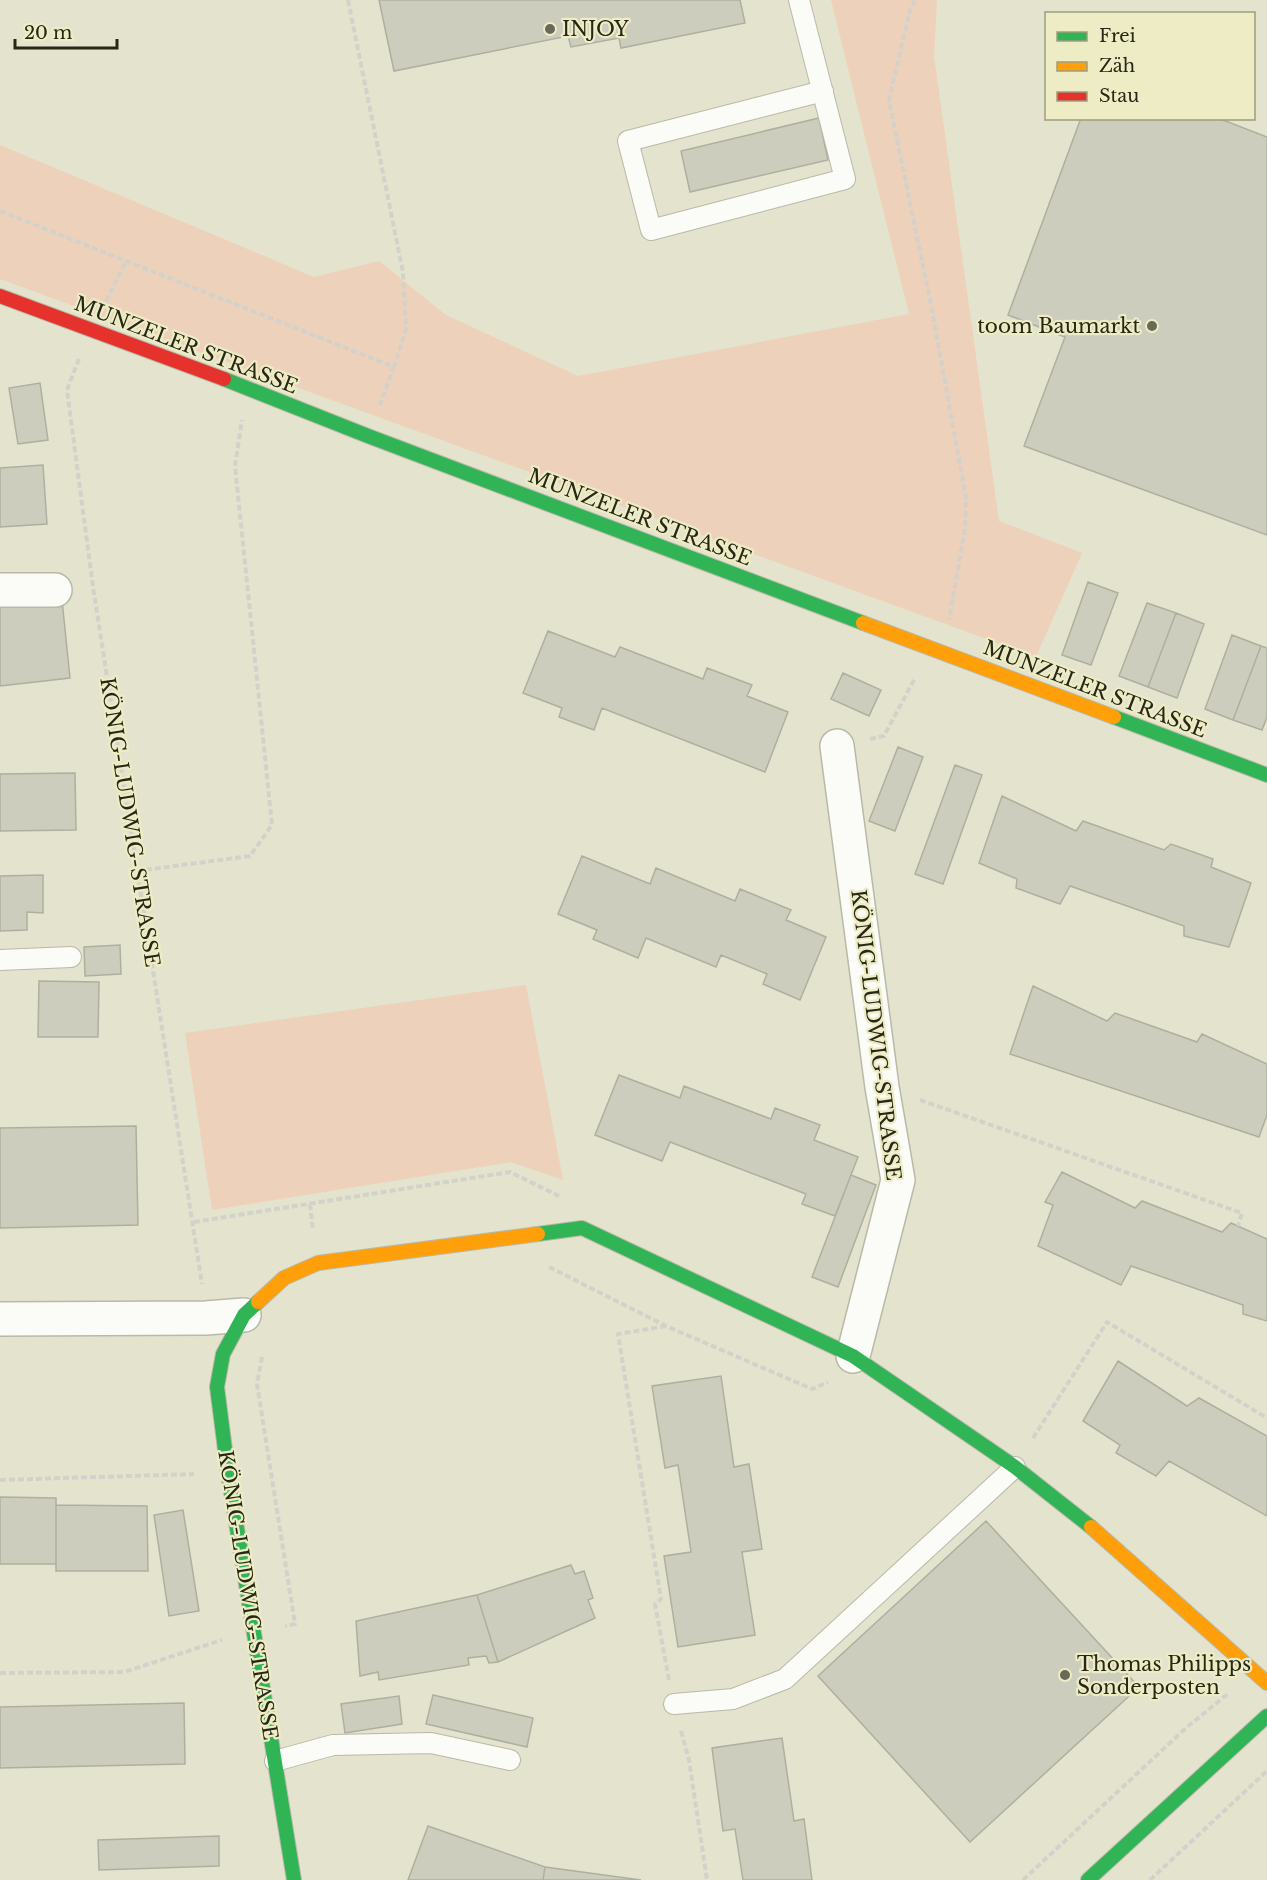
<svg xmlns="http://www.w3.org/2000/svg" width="1267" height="1880" font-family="'Libre Baskerville',serif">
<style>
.green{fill:#eed1ba}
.building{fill:#cccdbd;stroke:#aeb09f;stroke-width:1.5}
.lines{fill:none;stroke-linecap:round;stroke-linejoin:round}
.lane-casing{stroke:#b9b9a8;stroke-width:22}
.street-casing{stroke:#b9b9a8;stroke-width:36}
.fast-casing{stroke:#b9b9a8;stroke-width:16}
.slow-casing{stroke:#b9b9a8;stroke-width:16}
.jam-casing{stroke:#b9b9a8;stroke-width:16}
.path{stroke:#d2d2cb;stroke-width:4;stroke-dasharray:6 3;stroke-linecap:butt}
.lane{stroke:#fbfbf8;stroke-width:20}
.street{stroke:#fbfbf8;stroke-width:33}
.fast{stroke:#30b455;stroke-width:14}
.slow{stroke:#ff9f0a;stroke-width:14}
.jam{stroke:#e5322d;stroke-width:14}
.poi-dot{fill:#696957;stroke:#edecc4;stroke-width:2}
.labels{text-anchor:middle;stroke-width:4.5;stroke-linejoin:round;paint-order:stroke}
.poi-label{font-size:20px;fill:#272718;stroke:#edecc4;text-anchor:start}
.street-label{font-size:20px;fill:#272718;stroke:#edecc4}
</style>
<rect width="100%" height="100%" fill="#e4e3cd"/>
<!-- green -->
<path class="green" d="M831,0H937L934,56L999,521L1082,553L1036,657L0,279V145L314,277L379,261L446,315L578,376L909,314Z
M526,985L563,1180L511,1162L212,1210L185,1033Z"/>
<!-- building -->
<path class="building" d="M379,0H740L745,23L621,48L619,38L571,47L568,36L394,71Z
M819,118L828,160L690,192L681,151Z
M1081,118H1218L1267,137V535L1024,446L1065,337L1008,315Z
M40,383L48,440L18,444L9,388Z
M43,465L47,524L0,527V468Z
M1088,582L1118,593L1091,665L1062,655Z
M62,600L70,678L0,686V606Z
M1147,603L1176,613L1148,687L1119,676Z
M1176,613L1204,624L1177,698L1148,687Z
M548,631L615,657L620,647L703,679L707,668L752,685L747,696L788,712L765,772L602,708L594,730L559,717L562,708L523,693Z
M1232,635L1261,646L1233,720L1205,709Z
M1261,646L1267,648V717L1262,730L1233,720Z
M843,673L881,690L869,716L831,699Z
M898,747L923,757L895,831L869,821Z
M955,765L982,775L943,884L915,874Z
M75,773L76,830L0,831V774Z
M1002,796L1076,831L1083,821L1164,850L1171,844L1213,859L1211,867L1251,883L1229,947L1184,936V926L1070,886L1060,904L1016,888L1017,879L979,863Z
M582,856L650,884L656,868L735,901L740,889L791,910L786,920L826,937L800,1000L763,984L767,974L721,955L716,967L646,938L638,958L593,939L597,930L558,914Z
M43,875V913L27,912V930L0,931V876Z
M120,945L121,974L85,976L84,947Z
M39,981L99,982L98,1037H38Z
M1033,986L1107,1021L1115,1013L1197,1042L1202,1034L1267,1064V1115L1259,1137L1010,1054Z
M619,1075L680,1098L684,1086L771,1119L775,1108L820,1125L814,1140L858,1157L835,1216L802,1204L806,1194L670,1142L662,1161L595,1135Z
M136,1126L138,1225L0,1228V1128Z
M1062,1172L1135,1208L1142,1201L1222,1232L1231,1223L1267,1239V1321L1243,1314V1305L1131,1266L1121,1285L1038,1246L1053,1205L1045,1202Z
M851,1175L876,1185L838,1287L812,1277Z
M1118,1361L1187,1406L1199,1398L1267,1436V1516L1169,1461L1156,1476L1116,1453L1120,1445L1083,1421Z
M721,1376L734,1467L749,1464L762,1549L742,1552L755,1635L678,1647L664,1556L691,1552L678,1465L665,1468L652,1386Z
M0,1497L56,1498V1564H0Z
M56,1505L147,1506L148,1571H56Z
M183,1510L199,1611L169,1616L154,1515Z
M986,1521L1139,1687L970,1842L818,1676Z
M571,1565L575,1574L584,1571L593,1598L588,1600L595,1618L498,1662L477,1595Z
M477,1595L498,1662L489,1663L486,1656L468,1658L469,1665L379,1680L378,1672L360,1676L356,1621Z
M433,1695L533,1718L527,1747L426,1724Z
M399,1696L402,1724L345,1733L341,1704Z
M184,1703L185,1764L0,1768V1707Z
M782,1738L794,1821L804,1819L812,1880H743L735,1829L723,1831L712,1748Z
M428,1826L545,1867L543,1880H408Z
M219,1836V1866L99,1870L98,1840Z
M545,1867L641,1880H543Z"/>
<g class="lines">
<!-- lane casing -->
<g class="lane-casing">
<path id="lane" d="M799,0L845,179L651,230L628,141L823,91
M0,960L71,957
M674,1704L733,1699L785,1679L1015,1467
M275,1761L333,1745L431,1743L510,1760"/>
</g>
<!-- street casing -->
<g class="street-casing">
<path id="street" d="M0,590H55
M837,746L882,1087L898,1180L853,1356
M0,1319L206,1318L244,1315"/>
</g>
<!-- fast casing -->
<g class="fast-casing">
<path id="fast" d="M224,379L368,436L863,623
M1114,717L1267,775
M538,1234L582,1228L853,1356L1015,1467L1091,1527
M258,1302L244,1315L223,1354L217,1387L228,1473L294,1880
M1088,1880L1267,1716"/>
</g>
<!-- slow casing -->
<g class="slow-casing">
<path id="slow" d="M863,623L1114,717
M258,1302L284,1278L318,1263L538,1234
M1091,1527L1267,1683"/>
</g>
<!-- jam casing -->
<g class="jam-casing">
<path id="jam" d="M0,296L224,379"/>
</g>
<!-- path -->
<path class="path" d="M348,0L403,272L406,329L394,367
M915,0L910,10L889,100L931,305L966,498L965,529L949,620
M0,211L394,367L380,405
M106,301L126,261
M79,359L67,390L93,587L202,1284
M870,739L884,736L915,678
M137,871L250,856L272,825L235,466L242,420
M920,1100L1242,1213L1238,1226
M310,1204L313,1230
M194,1222L510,1172L559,1196
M549,1267L666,1326L812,1389L828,1382
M666,1326L618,1334L661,1599L655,1604L669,1680
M262,1357L257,1384L295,1624L285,1626
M1033,1438L1107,1322L1267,1418
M0,1480L194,1474
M0,1673L124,1672L222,1640
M681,1731L689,1760L707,1880
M1023,1880L1187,1727L1229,1693
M1150,1880L1267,1771"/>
<!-- lane -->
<use href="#lane" class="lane"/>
<!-- street -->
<use href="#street" class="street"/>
<!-- fast -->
<use href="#fast" class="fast"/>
<!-- slow -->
<use href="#slow" class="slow"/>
<!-- jam -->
<use href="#jam" class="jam"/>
</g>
<!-- markers -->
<g class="poi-dot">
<circle cx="550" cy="29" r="6"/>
<circle cx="1152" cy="326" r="6"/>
<circle cx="1065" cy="1675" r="6"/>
</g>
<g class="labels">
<!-- poi labels -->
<g class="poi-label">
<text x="562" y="36">INJOY</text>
<text x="1140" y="333" text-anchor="end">toom Baumarkt</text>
<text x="1077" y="1671">Thomas Philipps<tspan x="1077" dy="23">Sonderposten</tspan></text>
</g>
<!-- street labels -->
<g class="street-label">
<text transform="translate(186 345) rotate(21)" y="7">MUNZELER STRASSE</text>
<text transform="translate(640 517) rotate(21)" y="7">MUNZELER STRASSE</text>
<text transform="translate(1095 689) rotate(21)" y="7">MUNZELER STRASSE</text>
<text transform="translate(130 822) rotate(81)" y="7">KÖNIG-LUDWIG-STRASSE</text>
<text transform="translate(876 1035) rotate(83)" y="7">KÖNIG-LUDWIG-STRASSE</text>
<text transform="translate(248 1595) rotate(81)" y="7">KÖNIG-LUDWIG-STRASSE</text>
</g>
</g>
<!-- legend -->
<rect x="1045" y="12" width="210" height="108" fill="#edecc4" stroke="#9e9d7f" stroke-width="1.5"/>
<rect x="1057" y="32" width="30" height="9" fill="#30b455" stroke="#9e9d7f" stroke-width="1.5"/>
<text x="1099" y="42" font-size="18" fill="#272718">Frei</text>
<rect x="1057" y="62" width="30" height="9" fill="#ff9f0a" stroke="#9e9d7f" stroke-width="1.5"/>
<text x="1099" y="72" font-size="18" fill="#272718">Zäh</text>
<rect x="1057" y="92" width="30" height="9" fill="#e5322d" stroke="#9e9d7f" stroke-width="1.5"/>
<text x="1099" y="102" font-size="18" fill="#272718">Stau</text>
<!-- scale -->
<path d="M15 39v9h102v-9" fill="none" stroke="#272718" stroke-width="3"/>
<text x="24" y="39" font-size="18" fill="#272718" stroke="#edecc4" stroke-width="4.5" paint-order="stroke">20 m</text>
</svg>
